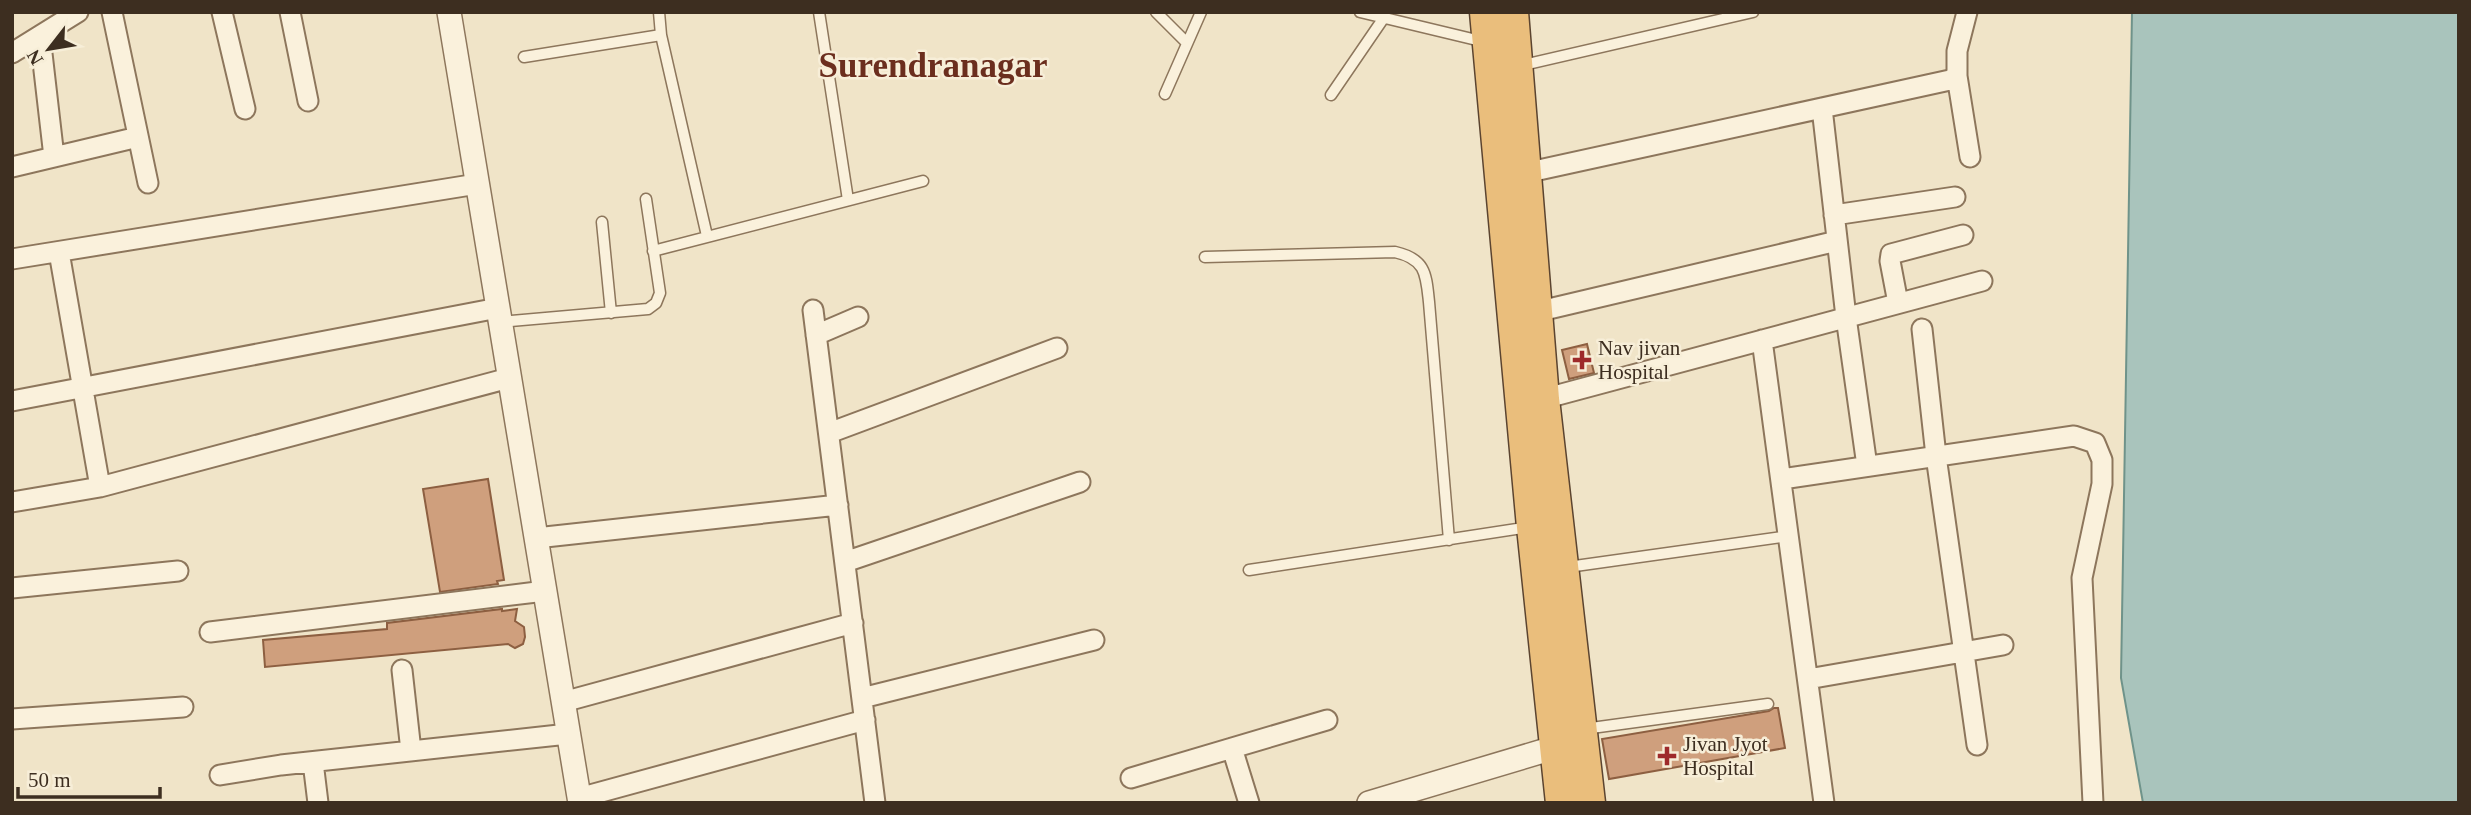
<svg xmlns="http://www.w3.org/2000/svg" width="2471" height="815" font-family="Georgia,serif">
<style>
.water{fill:#a9c4bc;stroke:#6f938a;stroke-width:2}
.building{fill:#cf9f7d;stroke:#8d5f41;stroke-width:2}
.lines{fill:none;stroke-linecap:round;stroke-linejoin:round}
.service-casing{stroke:#8d765c;stroke-width:13}
.minor-casing{stroke:#8d765c;stroke-width:23}
.tertiary-casing{stroke:#8d765c;stroke-width:26}
.trunk-casing{stroke:#5b4430;stroke-width:35}
.service{stroke:#faf1dc;stroke-width:10}
.minor{stroke:#faf1dc;stroke-width:19}
.tertiary{stroke:#faf1dc;stroke-width:23}
.trunk{stroke:#eabe7c;stroke-width:32}
.poi-dot{fill:#9e2a2b;stroke:#f7eed8;stroke-width:2.5}
.labels{text-anchor:middle;stroke-width:5;stroke-linejoin:round;paint-order:stroke}
.poi-label{font-size:21px;fill:#3d2e20;stroke:#f7eed8;text-anchor:start}
.town-label{font-size:35px;font-weight:bold;fill:#6b2e1e;stroke:#f7eed8}
</style>
<rect width="100%" height="100%" fill="#f0e4c8"/>
<!-- water -->
<path class="water" d="M2132,12H2459V803H2143L2121,678Z"/>
<!-- building -->
<path class="building" d="M1587,344L1594,373L1569,379L1562,350Z
M488,479L504,580L497,581L498,584L440,592L423,489Z
M502,609V611L517,609L515,621L524,627L525,637L523,644L515,648L508,644L265,667L263,640L387,629V623Z
M1774,708H1778L1785,748L1609,779L1602,739L1769,711Z"/>
<g class="lines">
<!-- service casing -->
<g class="service-casing">
<path id="service" d="M659,12L661,35L707,236
M819,12L848,200
M1156,12L1186,42
M1360,12L1485,42
M524,57L661,35
M1519,66L1753,12
M1165,94L1201,12
M1331,95L1383,19
M602,222L611,313
M653,251L923,181
M1205,257L1395,252C1426,259 1426,274 1429,302L1449,540
M500,322L648,309L656,303L660,293L646,199
M1568,567L1789,536
M1249,570L1529,527
M1584,729L1768,704"/>
</g>
<!-- minor casing -->
<g class="minor-casing">
<path id="minor" d="M112,12L148,183
M222,12L245,109
M290,12L308,101
M40,36L54,157
M12,53L78,12
M1957,76L1970,157
M1822,108L1846,317L1867,466
M12,167L138,137
M1525,173L1950,80L1957,76V51L1967,12
M1834,215L1955,197
M59,252L100,487
M12,259L477,184
M1898,303L1890,261L1891,254L1963,235
M813,310L875,803
M1536,312L1837,241
M1922,329L1936,456L1977,745
M816,335L858,317
M1762,340L1824,803
M1543,399L1982,281
M12,401L498,308
M829,433L1057,348
M1782,479L2074,436L2095,443L2102,460V484L2082,578L2093,803
M12,502L100,487L509,378
M536,538L838,505
M845,562L1080,482
M12,588L178,571
M210,632L545,591
M402,670L411,751
M1808,679L2003,645
M862,698L1094,640
M563,702L853,623
M12,719L183,707
M1232,748L1249,803
M313,762L318,803
M220,775L281,765L568,734
M1131,778L1327,720
M579,798L865,720"/>
</g>
<!-- tertiary casing -->
<g class="tertiary-casing">
<path id="tertiary" d="M449,12L580,803
M1369,803L1570,743"/>
</g>
<!-- trunk casing -->
<g class="trunk-casing">
<path id="trunk" d="M1486,12L1533,527L1562,803
M1512,12L1543,399L1589,803"/>
</g>
<!-- service -->
<use href="#service" class="service"/>
<!-- minor -->
<use href="#minor" class="minor"/>
<!-- tertiary -->
<use href="#tertiary" class="tertiary"/>
<!-- trunk -->
<use href="#trunk" class="trunk"/>
</g>
<!-- markers -->
<g class="poi-dot">
<path d="M1578.5 349.5h7v7h7v7h-7v7h-7v-7h-7v-7h7z"/>
<path d="M1663.5 745.5h7v7h7v7h-7v7h-7v-7h-7v-7h7z"/>
</g>
<g class="labels">
<!-- poi labels -->
<g class="poi-label">
<text x="1598" y="355">Nav jivan<tspan x="1598" dy="24">Hospital</tspan></text>
<text x="1683" y="751">Jivan Jyot<tspan x="1683" dy="24">Hospital</tspan></text>
</g>
<!-- town labels -->
<g class="town-label">
<text x="933" y="77">Surendranagar</text>
</g>
</g>
<!-- border -->
<rect width="2471" height="815" fill="none" stroke="#3d2e20" stroke-width="28"/>
<!-- north arrow -->
<g transform="translate(49 49) rotate(239)" stroke="#f7eed8" stroke-width="5" paint-order="stroke">
<path d="M0-5L12 26L0 18L-12 26Z" fill="#3d2e20"/>
<text y="-10" font-size="19" font-weight="bold" text-anchor="middle" fill="#3d2e20">N</text>
</g>
<!-- scale -->
<path d="M18 787v10h142v-10" fill="none" stroke="#3d2e20" stroke-width="3.5"/>
<text x="28" y="787" font-size="21" fill="#3d2e20" stroke="#f7eed8" stroke-width="5" paint-order="stroke">50 m</text>
</svg>
